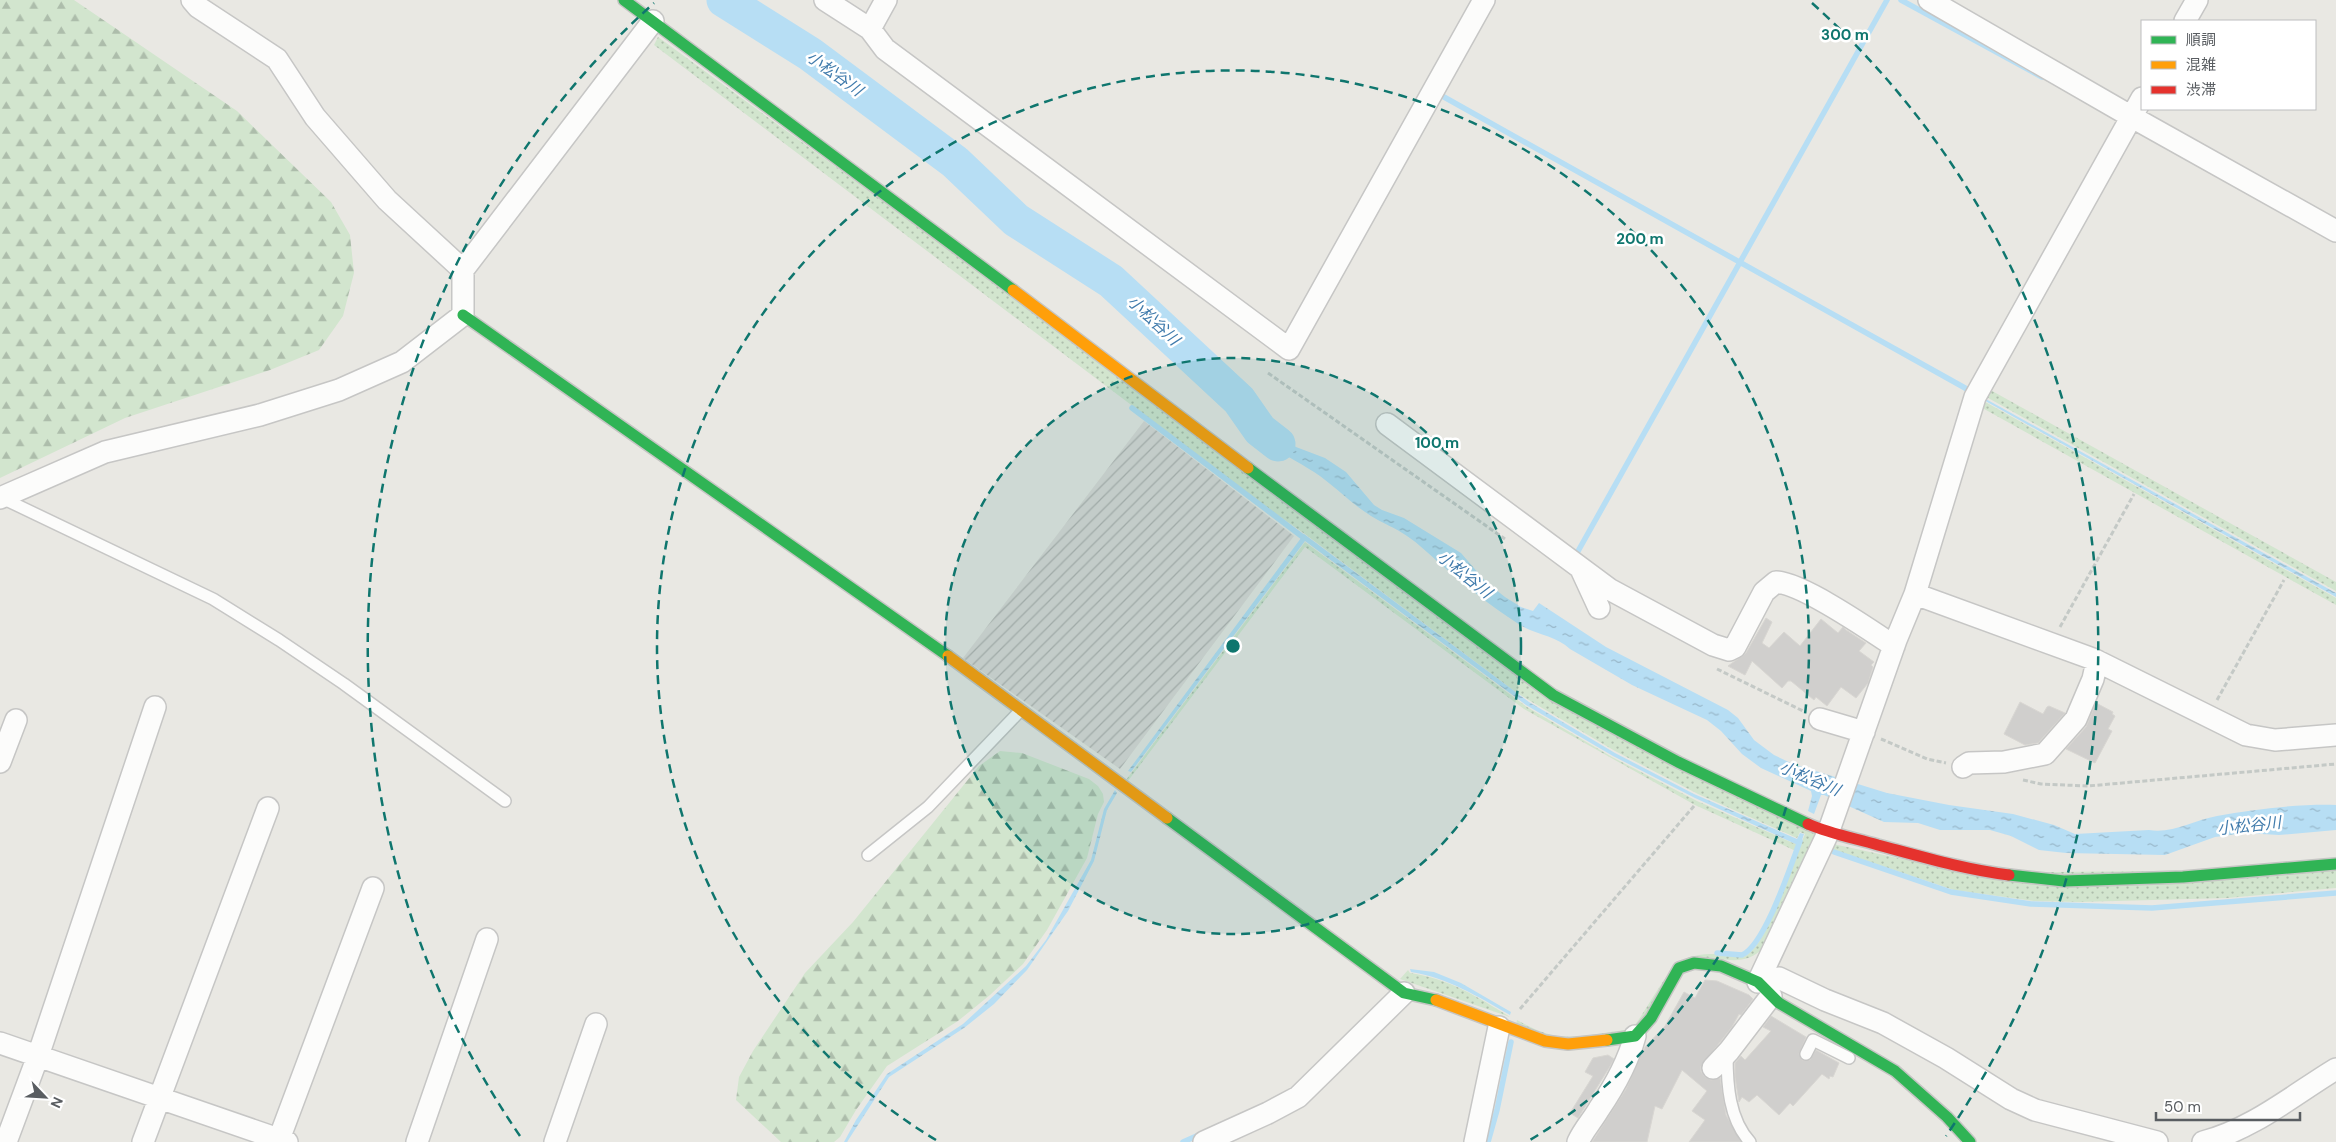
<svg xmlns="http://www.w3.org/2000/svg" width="2336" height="1142" font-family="'DM Sans','Noto Sans JP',sans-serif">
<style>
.industrial{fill:url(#industrial-furrows)}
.grass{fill:url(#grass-dots)}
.forest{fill:url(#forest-firs)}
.water{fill:url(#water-ripples)}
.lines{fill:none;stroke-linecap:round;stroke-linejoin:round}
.stream{stroke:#b7def4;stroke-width:5.5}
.river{stroke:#b7def4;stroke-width:35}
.building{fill:#d0cfcd;stroke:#d8d6d2}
.lane-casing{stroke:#c6c6c5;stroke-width:14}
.street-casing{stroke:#c6c6c5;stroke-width:24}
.fast-casing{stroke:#c5c5c3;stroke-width:14}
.slow-casing{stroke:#c5c5c3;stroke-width:14}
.jam-casing{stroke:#c5c5c3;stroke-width:14}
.path{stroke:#c4c9c6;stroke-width:3;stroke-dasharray:5 2.5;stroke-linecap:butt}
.lane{stroke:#fcfcfb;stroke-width:11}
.street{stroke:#fcfcfb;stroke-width:21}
.fast{stroke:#30b455;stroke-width:11}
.slow{stroke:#ff9f0a;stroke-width:11}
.jam{stroke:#e5322d;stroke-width:11}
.ring{fill:none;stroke:#0f766e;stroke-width:2.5;stroke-dasharray:9 6}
.labels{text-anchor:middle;stroke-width:5;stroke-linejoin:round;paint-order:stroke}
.water-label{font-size:16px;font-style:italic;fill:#407bac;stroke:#fff}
.centre{fill:#0f766e;stroke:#fff;stroke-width:2.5}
.ring-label{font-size:15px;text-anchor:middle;font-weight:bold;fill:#0f766e;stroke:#fff;stroke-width:5;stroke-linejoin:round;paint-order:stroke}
</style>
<defs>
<pattern id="industrial-furrows" width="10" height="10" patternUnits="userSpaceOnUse" patternTransform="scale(1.25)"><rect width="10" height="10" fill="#dcd9d6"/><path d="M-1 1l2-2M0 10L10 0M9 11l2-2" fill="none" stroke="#b5b3b1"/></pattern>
<pattern id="grass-dots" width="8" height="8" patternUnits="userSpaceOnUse" patternTransform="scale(1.25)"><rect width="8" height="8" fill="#d2e5ce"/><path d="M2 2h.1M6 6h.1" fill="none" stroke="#adbdab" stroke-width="1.8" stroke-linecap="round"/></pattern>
<pattern id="forest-firs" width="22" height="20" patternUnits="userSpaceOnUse" patternTransform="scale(1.25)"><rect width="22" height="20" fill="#d2e5ce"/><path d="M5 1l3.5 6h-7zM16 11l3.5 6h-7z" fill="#adbdab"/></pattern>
<pattern id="water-ripples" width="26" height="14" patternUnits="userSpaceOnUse" patternTransform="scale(1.25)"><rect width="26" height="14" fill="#b7def4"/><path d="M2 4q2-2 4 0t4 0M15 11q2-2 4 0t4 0" fill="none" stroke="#98b7c9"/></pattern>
</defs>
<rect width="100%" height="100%" fill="#e9e8e3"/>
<!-- industrial -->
<path class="industrial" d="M1144,421L1294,536L1120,769L963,658Z"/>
<!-- grass -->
<path class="grass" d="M658,37L1158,402L1518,674C1608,734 1704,778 1802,822C1810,827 1819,832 1818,843L1764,947C1739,975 1709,947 1681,963C1664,973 1653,1007 1640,1023C1623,1042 1560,1044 1537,1036C1529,1034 1523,1030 1516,1026L1517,1020C1528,1026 1539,1032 1552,1035C1575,1040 1603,1032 1626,1030L1634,1026C1647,1010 1666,970 1682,961C1699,951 1724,954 1743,957C1765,950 1789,875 1798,852L1695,805L1524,709L1305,547L1128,781L1126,780L1305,542L1527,707L1612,757L1697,801L1800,846L1805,834L1800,832L1797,838L1698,794L1615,751L1517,693L1305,534L1269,509L654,45Z
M1985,387L2336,582V591L1981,394Z
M1980,399L2336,598V605L1977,405Z
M1833,844L1967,873L2336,869V888L2227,898L2079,902L2034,901L1954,890L1828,848Z
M1408,970L1410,973C1450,979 1476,996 1510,1017L1400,979Z"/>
<!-- forest -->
<path class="forest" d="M0,0H74L237,111L331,202L350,235L354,273L343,316L319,350L270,370L125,418L0,478Z
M1000,751L1022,753L1089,779L1098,786L1103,794L1104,802L1098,814L1087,858L1047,930L1023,964L990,995L958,1021L887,1066L856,1110L840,1137L834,1142H781L736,1100L739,1077L753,1051L805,973L853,922L979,766Z"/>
<!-- water -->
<path class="water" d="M1966,388L2336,593V597L1980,398Z
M1239,407L1264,418L1272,431L1296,447L1325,458L1346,472L1374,505L1382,510L1404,518L1461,553L1486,582L1505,597L1521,607L1533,611L1539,603L1606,647L1728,710L1738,718L1754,740L1774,755L1793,764L1887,793L1949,805L2013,814L2054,825L2075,834L2149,830C2172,834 2194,820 2217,816C2255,809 2297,804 2336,805V830L2279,835L2245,833L2215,837L2165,855L2066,853L2039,850L2011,836L1990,830H1940L1918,823L1884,822L1824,795H1821L1814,814L1808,811L1812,796L1811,791L1761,768L1742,754L1721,731L1707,720L1632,685L1570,649C1556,635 1534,635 1517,623C1489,605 1464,584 1439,563C1429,554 1419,544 1407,536C1396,528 1382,523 1371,516C1350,503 1334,485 1314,472C1281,450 1256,447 1239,407Z
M1304,534L1529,702L1615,753L1694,794L1797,839L1800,833L1804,834L1800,846L1695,798L1613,756L1526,705L1305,541L1131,772L1128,771Z
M1115,790L1117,793L1107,810L1094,861L1068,911L1027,970L994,1004L964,1028L889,1077L847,1142H844L856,1120L887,1074L963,1024L1026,966L1046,940L1091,860L1104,809Z
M1410,969L1434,972L1461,983L1511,1012L1510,1015C1477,996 1448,978 1411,972Z"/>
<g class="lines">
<!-- stream -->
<path class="stream" d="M1901,0L2042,77
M1444,97L1974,393
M1132,408L1304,538
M1577,553L1887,0
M1834,852L1951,892L2031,904L2152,908L2336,893
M1717,953L1742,955C1765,945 1791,865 1800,841
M1183,1142L1201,1134
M1488,1142L1497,1110L1511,1042"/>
<!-- river -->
<path class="river" d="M724,0L810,54L955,162L1016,220L1111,281L1239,400L1260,430L1278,444"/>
</g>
<!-- building -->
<path class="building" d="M1766,618L1772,622L1762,643L1769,648L1784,632L1800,646L1821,619L1838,633L1843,627L1846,630L1866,643L1859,651L1874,662L1871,665L1873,667L1868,683L1856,698L1841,687L1827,706L1816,697L1814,700L1791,681H1788L1782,688L1752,661L1745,675L1728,666L1746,653Z
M2020,702L2043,714L2047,707L2049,706L2065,713L2038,743L2025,745L2004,734Z
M2096,703L2113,712L2112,714L2115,716L2108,729L2112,731L2095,763L2066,749L2086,727Z
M1705,980L1717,981L1749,995L1753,999L1741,1015L1739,1014L1732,1027L1701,1066V1072L1705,1077L1711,1080L1720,1078L1726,1115L1741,1142H1689L1705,1120L1692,1111L1707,1091L1682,1070L1662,1109L1655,1106L1647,1142H1592L1626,1089L1645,1047L1665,1026L1684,992L1695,998Z
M1771,1016L1806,1037L1799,1054L1802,1060H1810L1816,1050L1839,1063L1833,1077L1830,1076L1829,1079L1822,1074L1793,1106L1790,1103L1779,1115L1757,1095L1749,1102L1742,1097L1739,1102L1735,1077V1063L1741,1056L1745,1060L1771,1031L1763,1027Z
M1608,1055L1614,1059L1609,1068L1578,1118L1570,1113L1593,1076L1585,1072L1593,1058Z"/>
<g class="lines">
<!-- lane casing -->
<g class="lane-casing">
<path id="lane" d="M2,498L213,599L279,640L344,684L505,801
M868,855L928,807L1021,710
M1727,1054C1727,1085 1729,1119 1750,1142
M1806,1054L1813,1040L1849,1058"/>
</g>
<!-- street casing -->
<g class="street-casing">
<path id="street" d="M192,0L198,7L277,59L315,117L387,200L463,270
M825,0L870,29L885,49L1289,349L1484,0
M1929,0L2132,117L2336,231
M2185,21L2197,0
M870,29L886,0
M1387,424L1609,589L1713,645L1729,650L1735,647L1764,592L1776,582C1802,583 1870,630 1894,646
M0,498L105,452L260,415L339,390L402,362L463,315V270L653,21
M1581,569L1599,608
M1915,594L2093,659L2246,735L2275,740L2336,735
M1820,719L1864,732
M0,762L16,720
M1963,767L1969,763L2004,762L2045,754L2076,719L2093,679L2097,661
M1758,982L1828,833L1896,640L1915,594L1975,397L2142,98
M1758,982L1779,978L1825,1000L1883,1023L1946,1058L2011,1099L2035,1110L2157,1142
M0,1043L287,1142
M1713,1068L1729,1051L1771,996
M6,1142L38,1056L155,707
M143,1142L268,808
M278,1142L373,888
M417,1142L487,939
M555,1142L596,1024
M1204,1142L1268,1113L1298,1097L1404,993
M1475,1142L1499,1027
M1578,1142C1584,1129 1592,1121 1599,1109C1614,1087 1628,1062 1635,1036
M2203,1142C2253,1129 2293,1095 2336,1069"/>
</g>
<!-- fast casing -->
<g class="fast-casing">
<path id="fast" d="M624,0L1013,290
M463,315L948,656
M1248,468L1553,695L1678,762L1808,824
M1167,818L1404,993L1436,1000
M2009,875L2064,881L2183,877L2336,864
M1607,1040L1635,1036L1651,1018L1679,968L1694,963L1721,966L1758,982L1779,1003L1895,1071L1947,1117L1970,1142"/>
</g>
<!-- slow casing -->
<g class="slow-casing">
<path id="slow" d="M1013,290L1248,468
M948,656L1167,818
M1436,1000L1545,1041L1568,1044L1607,1040"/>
</g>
<!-- jam casing -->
<g class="jam-casing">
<path id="jam" d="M1808,824C1831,834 1854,838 1878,845C1923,857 1963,869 2009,875"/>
</g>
<!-- path -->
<path class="path" d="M1268,373L1505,539
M2060,627L2134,494
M1717,669L1803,711
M2217,700L2284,580
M1881,739L1927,759L1946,763
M2023,780L2041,784L2088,786L2336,764
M1520,1009L1694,806"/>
<!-- lane -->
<use href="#lane" class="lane"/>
<!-- street -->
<use href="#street" class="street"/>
<!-- fast -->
<use href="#fast" class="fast"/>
<!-- slow -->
<use href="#slow" class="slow"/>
<!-- jam -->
<use href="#jam" class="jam"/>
</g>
<!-- distance rings -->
<circle cx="1233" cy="646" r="288" fill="#0f766e" fill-opacity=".12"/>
<g class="ring">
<circle cx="1233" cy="646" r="288"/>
<path d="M936 1140A576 576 0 1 1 1530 1140"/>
<path d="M520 1136A865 865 0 0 1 654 3M1812 3A865 865 0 0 1 1946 1136"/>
</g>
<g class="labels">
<!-- water labels -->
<g class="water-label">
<text transform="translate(835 73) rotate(36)" y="6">小松谷川</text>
<text transform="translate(1154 320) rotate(43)" y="6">小松谷川</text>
<text transform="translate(1465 574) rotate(39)" y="6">小松谷川</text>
<text transform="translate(1810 778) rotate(23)" y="6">小松谷川</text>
<text transform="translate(2249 825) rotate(-6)" y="6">小松谷川</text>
</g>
</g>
<circle cx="1233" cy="646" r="8" class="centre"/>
<g class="ring-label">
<text x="1845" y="40">300 m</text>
<text x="1640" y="244">200 m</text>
<text x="1437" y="448">100 m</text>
</g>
<!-- legend -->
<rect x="2141" y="20" width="175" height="90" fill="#ffffff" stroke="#bdbec0"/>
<rect x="2151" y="36" width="25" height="8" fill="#30b455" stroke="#bdbec0"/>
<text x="2186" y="45" font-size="15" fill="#595d61">順調</text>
<rect x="2151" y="61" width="25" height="8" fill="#ff9f0a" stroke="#bdbec0"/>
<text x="2186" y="70" font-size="15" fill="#595d61">混雑</text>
<rect x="2151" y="86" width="25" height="8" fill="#e5322d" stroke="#bdbec0"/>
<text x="2186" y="95" font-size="15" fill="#595d61">渋滞</text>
<!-- north arrow -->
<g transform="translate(45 1097) rotate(115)" stroke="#ffffff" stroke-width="4" paint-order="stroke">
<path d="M0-4L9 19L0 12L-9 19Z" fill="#595d61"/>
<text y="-8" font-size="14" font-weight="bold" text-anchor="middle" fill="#595d61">N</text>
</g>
<!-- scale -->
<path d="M2156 1112v8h144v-8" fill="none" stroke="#595d61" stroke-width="2.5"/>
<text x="2164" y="1112" font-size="15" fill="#595d61" stroke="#ffffff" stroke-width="4" paint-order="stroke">50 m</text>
</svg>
